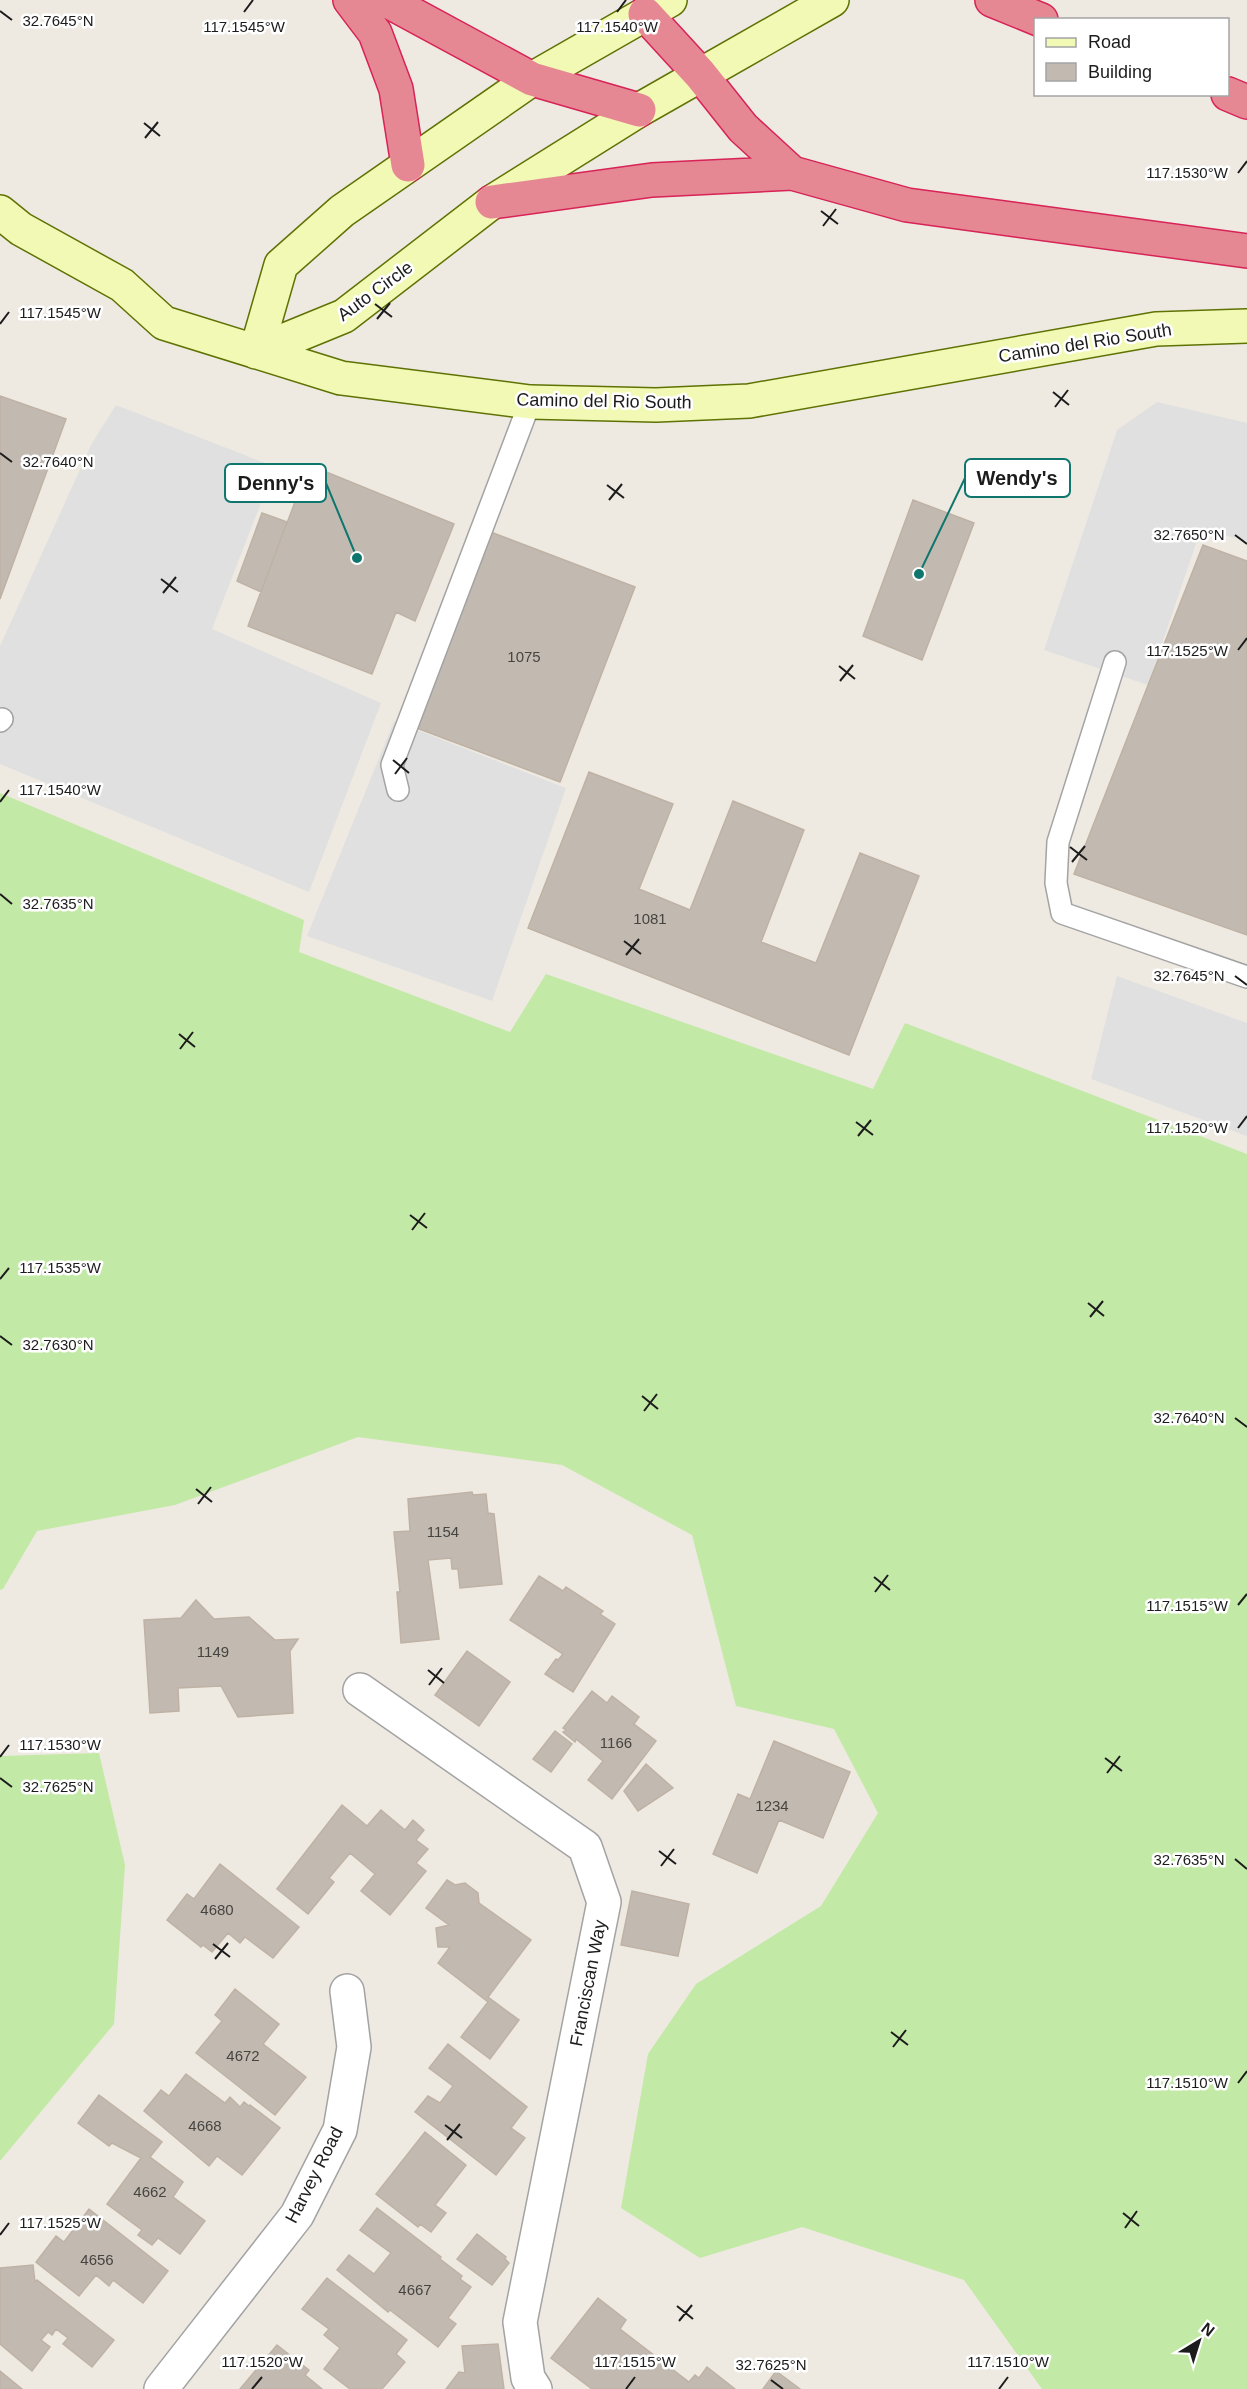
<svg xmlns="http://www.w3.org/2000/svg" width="1247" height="2389" font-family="Helvetica,sans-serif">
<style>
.grass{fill:#c3e9a6}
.parking{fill:#e0e0e0}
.building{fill:#c2bab1;stroke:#bfb2a4;stroke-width:1.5}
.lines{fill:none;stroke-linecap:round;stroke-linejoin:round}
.lane-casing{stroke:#a3a3a3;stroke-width:24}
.street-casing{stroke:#a3a3a3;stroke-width:36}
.secondary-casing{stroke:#5f7204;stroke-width:36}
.highway-casing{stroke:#d72356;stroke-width:36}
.lane{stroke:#fff;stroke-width:21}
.street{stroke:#fff;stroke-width:33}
.secondary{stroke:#f2f9b4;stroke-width:33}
.highway{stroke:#e68894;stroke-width:33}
.ticks{fill:none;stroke:#1c1c1c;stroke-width:2}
.labels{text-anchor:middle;stroke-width:5;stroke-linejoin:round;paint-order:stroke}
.number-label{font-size:15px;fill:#464441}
.street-label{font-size:18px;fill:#1c1c1c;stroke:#fff}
.ticks-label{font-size:15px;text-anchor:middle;fill:#1c1c1c;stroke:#fff;stroke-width:5;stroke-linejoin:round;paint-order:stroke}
.leader{fill:none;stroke:#0f766e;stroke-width:2}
.callout-dot{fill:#0f766e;stroke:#fff;stroke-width:2}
.callout{fill:#fff;stroke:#0f766e;stroke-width:2}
.callout-label{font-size:20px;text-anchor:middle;font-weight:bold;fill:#1c1c1c}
</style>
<rect width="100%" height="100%" fill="#eeeae2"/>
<!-- grass -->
<path class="grass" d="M0,793L304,920L299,952L510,1032L546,974L873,1089L905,1023L1247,1154V2389H1042L964,2280L802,2227L700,2258L621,2208L648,2054L696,1984L821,1906L878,1813L834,1729L736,1706L692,1535L562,1465L358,1437L175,1505L37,1531L3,1589L0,1590Z
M99,1753L125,1865L114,2024L0,2161V1756Z"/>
<!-- parking -->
<path class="parking" d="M1157,402L1247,423V541L1201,529L1148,685L1044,650L1117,430Z
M116,405L275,467L212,629L381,703L309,892L0,764V646L92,443Z
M394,721L566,788L492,1001L307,936Z
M1117,976L1247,1023V1136L1091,1079Z"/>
<!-- building -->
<path class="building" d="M0,396L66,419L0,599Z
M309,465L454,524L415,621L396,612L372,674L248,626Z
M913,500L974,523L922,660L863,636Z
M262,513L287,522L261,592L237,581Z
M488,531L635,587L560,782L414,727Z
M1203,545L1247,561V935L1074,874Z
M589,772L673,804L639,889L690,910L733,801L804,830L761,942L816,963L860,853L919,876L849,1055L528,928Z
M472,1492L473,1495L486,1494L488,1513L494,1514L502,1584L460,1588L458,1569H452L451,1558L428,1560L439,1639L401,1643L397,1592H400L394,1532L410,1531L408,1499Z
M539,1576L563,1591L566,1587L603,1611L600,1614L615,1624L573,1692L545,1674L556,1659L558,1660L563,1654L510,1620Z
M196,1600L214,1619L249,1617L275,1640L298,1639L290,1651L293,1713L238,1717L221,1686L178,1688L179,1711L150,1713L144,1620L181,1618Z
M467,1651L510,1682L479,1726L435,1695Z
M592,1691L607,1703L612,1696L639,1717L634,1724L656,1741L612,1799L588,1780L603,1761L576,1739L575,1742L563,1732L566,1730L563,1728Z
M555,1731L572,1744L551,1772L533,1759Z
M774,1741L850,1772L823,1838L779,1820L757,1873L713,1854L738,1794L750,1799Z
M646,1764L673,1788L638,1811L624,1791Z
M342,1805L367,1826L381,1810L405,1830L413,1820L424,1830L416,1840L428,1849L416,1863L426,1871L390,1915L361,1891L375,1874L350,1853L329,1878L334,1882L308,1914L277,1889Z
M220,1864L299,1927L273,1958L245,1937L240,1943L228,1933L212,1952L203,1945L201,1947L167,1920L187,1894L194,1899Z
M447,1880L455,1885L465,1883L478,1893L479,1903L531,1940L488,1997L519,2020L490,2059L461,2037L488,2002L438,1963L450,1947H438L436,1928L449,1925L426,1908Z
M632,1891L689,1904L678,1956L621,1945Z
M235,1989L279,2024L263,2044L306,2077L275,2115L196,2053L222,2021L215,2015Z
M448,2044L527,2107L511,2128L525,2138L496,2175L415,2112L428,2096L440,2103L453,2086L429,2068Z
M186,2074L225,2103L230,2097L240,2107L244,2102L249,2106L250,2105L280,2128L242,2175L217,2156L209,2166L144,2111L161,2090L169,2096Z
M99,2095L162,2142L150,2157L183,2182L173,2197L205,2221L180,2254L158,2238L152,2245L138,2235L142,2230L107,2204L141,2158L112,2143L109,2146L78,2123Z
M425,2132L466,2165L435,2205L446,2213L431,2232L420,2224L418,2227L376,2194Z
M377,2208L441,2257L440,2259L462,2276L460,2279L471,2287L448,2318L456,2324L438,2347L390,2310L388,2312L337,2270L349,2255L374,2274L391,2253L360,2230Z
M89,2209L168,2271L143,2303L113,2280L109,2286L96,2275L79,2296L36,2262L56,2236L64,2242Z
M477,2234L506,2257L505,2259L509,2263L492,2285L457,2259Z
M33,2265L35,2282L37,2280L114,2340L92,2367L63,2344L68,2338L56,2329L52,2335L48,2332L41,2340L50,2347L32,2371L0,2344V2268Z
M327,2278L407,2340L396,2354L405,2362L382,2389H350L324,2369L340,2348L324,2335L329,2329L302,2309Z
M598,2298L626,2320L620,2329L689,2382L695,2375L699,2378L707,2367L735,2389H592L551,2358Z
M498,2344L504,2389H446L459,2372L465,2373L462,2346Z
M277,2345L309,2370L305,2375L322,2389H240Z
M0,2371L22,2389H0Z
M776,2371L800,2389H763Z"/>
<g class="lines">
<!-- lane casing -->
<g class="lane-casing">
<path id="lane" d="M1115,662L1058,842L1056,883L1062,913L1247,977
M0,721L2,719
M398,790L392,765L530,402"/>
</g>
<!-- street casing -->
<g class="street-casing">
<path id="street" d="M360,1690L585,1847L604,1902L520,2322L528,2378L535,2389
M161,2389L297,2215L340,2130L354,2047L347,1991"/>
</g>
<!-- secondary casing -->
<g class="secondary-casing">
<path id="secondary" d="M0,212L21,229L122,285L164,323L341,378L530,402L656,405L749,401L1156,329L1247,326
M256,352L344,316L492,202L639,110L832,0
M256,352L281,265L342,211L532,79L670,0"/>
</g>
<!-- highway casing -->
<g class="highway-casing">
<path id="highway" d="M350,0L375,33L396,89L408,165
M386,0L532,79L639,110
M992,0L1041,20
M645,14L700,74L743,128L792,173
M1228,94L1247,102
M492,202L652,180L792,173L907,205L1247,251"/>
</g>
<!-- lane -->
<use href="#lane" class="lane"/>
<!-- street -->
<use href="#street" class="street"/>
<!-- secondary -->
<use href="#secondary" class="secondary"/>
<!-- highway -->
<use href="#highway" class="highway"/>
</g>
<!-- ticks -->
<path class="ticks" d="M0,11L12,20M244,12L253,0M617,12L626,0M144,123L160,136M145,138L158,122M1238,173L1247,161M821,211L838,224M823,226L836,209M375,304L392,317M377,319L390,303M0,324L9,312M1053,392L1069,405M1055,407L1068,390M0,453L12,462M607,485L624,498M609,500L622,484M1235,535L1247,544M161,579L178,592M163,593L176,577M1238,650L1247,638M839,666L855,679M840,681L853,665M393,760L409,773M395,774L407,758M0,802L9,790M1070,847L1087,860M1072,862L1085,846M0,894L12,904M624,941L641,954M626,955L639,939M1235,976L1247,985M179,1034L195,1047M180,1049L193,1032M856,1122L873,1135M1238,1128L1247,1116M858,1136L871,1120M410,1215L427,1228M412,1230L425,1213M0,1279L9,1268M1088,1303L1104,1316M1090,1317L1103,1301M0,1336L12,1345M642,1396L658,1409M644,1411L657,1394M1235,1418L1247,1427M196,1489L212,1502M198,1504L211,1487M874,1577L890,1590M875,1592L888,1575M1238,1605L1247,1594M428,1670L444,1683M429,1685L442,1668M0,1757L9,1745M1105,1758L1122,1771M1107,1773L1120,1756M0,1778L12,1787M659,1851L676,1864M1235,1859L1247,1869M661,1866L674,1849M213,1944L230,1957M215,1959L228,1943M891,2032L908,2045M893,2047L906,2030M1238,2083L1247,2071M445,2125L462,2138M447,2140L460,2124M1123,2213L1139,2226M1125,2228L1137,2211M0,2235L9,2223M677,2306L693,2319M679,2321L692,2305M771,2380L783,2389M252,2389L262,2377M626,2389L635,2377M999,2389L1008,2377"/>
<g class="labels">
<!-- number labels -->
<g class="number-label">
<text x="524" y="662">1075</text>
<text x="650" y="924">1081</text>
<text x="443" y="1537">1154</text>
<text x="213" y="1657">1149</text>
<text x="616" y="1748">1166</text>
<text x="772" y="1811">1234</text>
<text x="217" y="1915">4680</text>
<text x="243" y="2061">4672</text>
<text x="205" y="2131">4668</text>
<text x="150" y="2197">4662</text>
<text x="97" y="2265">4656</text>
<text x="415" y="2295">4667</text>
</g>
<!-- street labels -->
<g class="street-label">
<text transform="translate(375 291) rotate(-36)" y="6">Auto Circle</text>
<text transform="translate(1085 343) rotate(-9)" y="6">Camino del Rio South</text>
<text transform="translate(604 401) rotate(1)" y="6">Camino del Rio South</text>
<text transform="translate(588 1983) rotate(-79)" y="6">Franciscan Way</text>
<text transform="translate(314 2175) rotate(-63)" y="6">Harvey Road</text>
</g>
</g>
<g class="ticks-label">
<text x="58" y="26">32.7645°N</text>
<text x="244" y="32">117.1545°W</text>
<text x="617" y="32">117.1540°W</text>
<text x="1187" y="178">117.1530°W</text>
<text x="60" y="318">117.1545°W</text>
<text x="58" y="467">32.7640°N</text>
<text x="1189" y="540">32.7650°N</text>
<text x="1187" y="656">117.1525°W</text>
<text x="60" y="795">117.1540°W</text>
<text x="58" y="909">32.7635°N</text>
<text x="1189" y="981">32.7645°N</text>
<text x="1187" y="1133">117.1520°W</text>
<text x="60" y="1273">117.1535°W</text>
<text x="58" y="1350">32.7630°N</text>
<text x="1189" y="1423">32.7640°N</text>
<text x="1187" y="1611">117.1515°W</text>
<text x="60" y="1750">117.1530°W</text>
<text x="58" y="1792">32.7625°N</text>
<text x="1189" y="1865">32.7635°N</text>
<text x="1187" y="2088">117.1510°W</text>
<text x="60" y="2228">117.1525°W</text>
<text x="262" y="2367">117.1520°W</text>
<text x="635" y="2367">117.1515°W</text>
<text x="1008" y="2367">117.1510°W</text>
<text x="771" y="2370">32.7625°N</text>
</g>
<!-- callouts -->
<path class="leader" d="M919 574L965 478M357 558L326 483"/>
<g class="callout-dot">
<circle cx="919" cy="574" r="6"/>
<circle cx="357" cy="558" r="6"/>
</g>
<g class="callout">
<rect x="965" y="459" width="105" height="38" rx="6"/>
<rect x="225" y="464" width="101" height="38" rx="6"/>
</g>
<g class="callout-label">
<text x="1017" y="485">Wendy's</text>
<text x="276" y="490">Denny's</text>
</g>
<!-- legend -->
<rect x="1034" y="18" width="195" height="78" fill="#ffffff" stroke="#a4a4a4" stroke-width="1.5"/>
<rect x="1046" y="38" width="30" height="9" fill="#f2f9b4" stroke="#a4a4a4" stroke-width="1.5"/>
<text x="1088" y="48" font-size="18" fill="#1c1c1c">Road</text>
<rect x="1046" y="63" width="30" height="18" fill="#c2bab1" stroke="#a4a4a4" stroke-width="1.5"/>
<text x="1088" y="78" font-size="18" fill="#1c1c1c">Building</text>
<!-- north arrow -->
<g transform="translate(1199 2341) rotate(38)" stroke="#ffffff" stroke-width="4.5" paint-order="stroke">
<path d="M0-4.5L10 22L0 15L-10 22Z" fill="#1c1c1c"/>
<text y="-9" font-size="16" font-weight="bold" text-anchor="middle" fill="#1c1c1c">N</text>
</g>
</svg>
